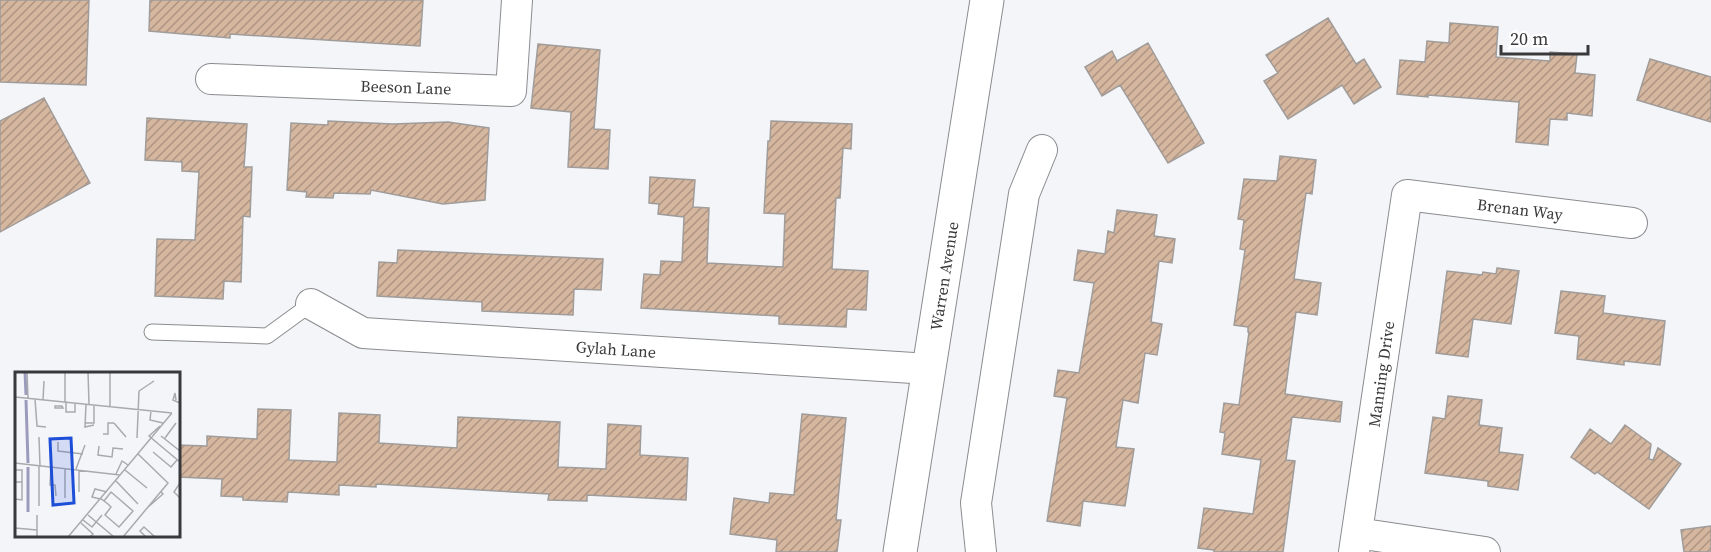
<svg xmlns="http://www.w3.org/2000/svg" width="1711" height="552" font-family="'Source Serif 4',serif">
<style>
.building{fill:url(#building-hatch);stroke:#a09c9a;stroke-width:1.5}
.lines{fill:none;stroke-linecap:round;stroke-linejoin:round}
.service-casing{stroke:#8b8c8f;stroke-width:17}
.minor-casing{stroke:#8b8c8f;stroke-width:32}
.tertiary-casing{stroke:#8b8c8f;stroke-width:35}
.service{stroke:#fff;stroke-width:15}
.minor{stroke:#fff;stroke-width:30}
.tertiary{stroke:#fff;stroke-width:33}
.labels{text-anchor:middle;stroke-width:5;stroke-linejoin:round;paint-order:stroke}
.street-label{font-size:16px;fill:#39393b;stroke:#fff}
.inset-river{fill:none;stroke:#9b9cbd;stroke-width:3}
.inset-road{fill:none;stroke:#a9aaad;stroke-width:1.5}
.view{fill:#1d4ed8;fill-opacity:0.15;stroke:#1d4ed8;stroke-width:3}
.inset-edge{fill:none;stroke:#39393b;stroke-width:3}
</style>
<defs>
<pattern id="building-hatch" width="6" height="6" patternUnits="userSpaceOnUse" patternTransform="scale(1.5)"><rect width="6" height="6" fill="#d5b69f"/><path d="M-1 1l2-2M0 6l6-6M5 7l2-2" fill="none" stroke="#ae9583"/></pattern>
</defs>
<rect width="100%" height="100%" fill="#f4f5f9"/>
<!-- building -->
<path class="building" d="M0,0H89L86,85L0,82Z
M150,0H423L420,46L230,34V38L149,31Z
M1328,18L1356,64L1364,59L1381,87L1354,104L1342,85L1288,119L1264,81L1278,73L1266,55Z
M1450,23L1498,27L1496,57L1550,61V52L1577,54L1575,73L1595,75L1592,116L1567,113V120L1550,119L1548,145L1516,142L1519,102L1428,95V97L1397,94L1400,60L1425,62L1427,41L1449,43Z
M1148,43L1204,143L1168,163L1120,85L1102,96L1085,67L1112,51L1117,61Z
M538,44L600,50L594,129L610,130L608,169L568,167L571,112L531,108Z
M1650,59L1711,77V122L1637,100Z
M44,98L90,183L0,232V121Z
M147,118L247,124L244,167H252L250,217L243,216L241,282L224,281L223,299L155,296L157,239L195,240L199,172L182,171V162L145,160Z
M328,121L393,124L448,122L489,128L485,200L443,204L371,190L370,194L334,193L333,198L306,197L307,192L287,190L291,123L328,125Z
M771,121L852,124L851,149L843,148L840,198H836L832,269L868,271L866,310L847,309L846,327L779,324V316L641,308L644,274L660,275L661,261L682,262L684,217L658,214L659,204L649,203L650,177L695,180L693,207L709,208L707,263L783,267L785,214L764,213L768,141H770Z
M1280,156L1316,160L1312,194L1306,193L1294,279L1321,283L1317,315L1296,312L1285,394L1342,402L1340,422L1292,417L1286,460L1295,461L1283,552H1214V550L1198,548L1204,508L1253,514L1261,460L1222,454L1225,433L1220,432L1224,403L1239,405L1249,332H1248V327L1234,325L1245,250L1240,249L1244,220L1238,219L1244,179L1277,181Z
M1117,210L1157,215L1154,236L1175,239L1172,263L1159,261L1151,322L1162,324L1157,355L1145,353L1138,403L1123,400L1116,447L1134,449L1125,506L1083,501L1080,526L1047,521L1067,398L1054,396L1058,370L1079,373L1094,283L1074,280L1078,250L1105,254L1108,231L1114,233Z
M398,250L603,259L601,290L574,289L573,315L482,311V302L377,296L379,262L397,263Z
M1497,268L1519,271L1511,324L1473,319L1468,357L1436,353L1447,271L1482,275L1483,272L1496,274Z
M1561,291L1605,296L1603,313L1665,321L1660,365L1624,361V365L1577,359L1579,336L1555,333Z
M1448,396L1482,400L1479,425L1502,428L1499,452L1523,455L1518,490L1488,486V481L1425,473L1433,417L1445,419Z
M258,409L291,410L289,460L337,462L339,413L380,415L379,443L457,448L458,417L560,422L558,467L606,469L608,424L641,426L640,455L688,458L686,500L587,495V501L548,500L549,494L376,484V487L339,485V495L288,492L287,502L243,500V497L221,496L222,479L178,477V445L207,446V436L257,439Z
M802,414L846,418L836,520H841L837,552H776L777,540L730,534L734,498L769,503L770,493L794,495Z
M1625,425L1651,444L1649,459L1653,460L1658,448L1681,464L1649,509L1597,472L1595,474L1571,457L1590,429L1611,444Z
M1711,526V552H1684L1681,530Z"/>
<g class="lines">
<!-- service casing -->
<g class="service-casing">
<path id="service" d="M152,332L267,336L311,304"/>
</g>
<!-- minor casing -->
<g class="minor-casing">
<path id="minor" d="M211,79L511,91L517,0
M311,304L363,333L929,369
M1357,533L1485,552
M981,552L976,503L1024,194L1042,150
M1354,552L1407,195L1632,223"/>
</g>
<!-- tertiary casing -->
<g class="tertiary-casing">
<path id="tertiary" d="M900,552L987,0"/>
</g>
<!-- service -->
<use href="#service" class="service"/>
<!-- minor -->
<use href="#minor" class="minor"/>
<!-- tertiary -->
<use href="#tertiary" class="tertiary"/>
</g>
<g class="labels">
<!-- street labels -->
<g class="street-label">
<text transform="translate(406 87) rotate(2)" y="6">Beeson Lane</text>
<text transform="translate(1520 209) rotate(7)" y="6">Brenan Way</text>
<text transform="translate(944 276) rotate(-81)" y="6">Warren Avenue</text>
<text transform="translate(616 349) rotate(4)" y="6">Gylah Lane</text>
<text transform="translate(1381 374) rotate(-82)" y="6">Manning Drive</text>
</g>
</g>
<!-- overview -->
<g transform="translate(15 372)">
<rect width="165" height="165" fill="#f4f5f9"/>
<path class="inset-river" d="M10,0L11,23M11,28L13,91M13,140V95"/>
<path class="inset-road" d="M12,0L13,26M73,0L74,32M95,0V35M124,19L139,9M0,25L157,41M20,27L22,54L31,55M28,28L29,9M161,28L160,21L158,28L165,31M50,30V0M51,30V40H60V31M71,32L70,55L79,53M40,34H47L48,36H40ZM136,39L135,48L148,51M70,51H79V33M99,51L111,65M145,54L134,64L165,90M88,62H93V51H99M146,64L165,79M24,65L25,94M122,66L124,19M150,66L161,51M43,70V79L68,82M84,74L83,83L97,85L98,76L108,77M138,80L156,95L162,88M0,91L105,103M24,94V134M36,95L35,113H40L41,124M50,96V126M61,97L70,73M0,98H7V110H0M64,98V120M110,98L132,116M101,102L107,89L113,93M101,109L123,132M165,111L159,120L165,126M0,115V165M0,127L7,128V110M85,127L77,125L80,117L92,120M86,127L88,128L89,129L93,132L96,135L90,143L104,155L118,139L96,120L89,129M132,136L148,122L146,120M22,143V165M73,143L99,165M68,148L77,155L87,143M66,151L78,162L75,165M0,156L22,158M53,165L157,41M108,165L153,111L123,82M131,165L125,159L129,155L140,165"/>
<path class="view" d="M56,66L59,131L38,133L35,67Z"/>
<rect width="165" height="165" class="inset-edge"/>
</g>
<!-- scale -->
<path d="M1501 45v9h87v-9" fill="none" stroke="#39393b" stroke-width="3"/>
<text x="1510" y="45" font-size="18" fill="#39393b" stroke="#ffffff" stroke-width="4.5" paint-order="stroke">20 m</text>
</svg>
